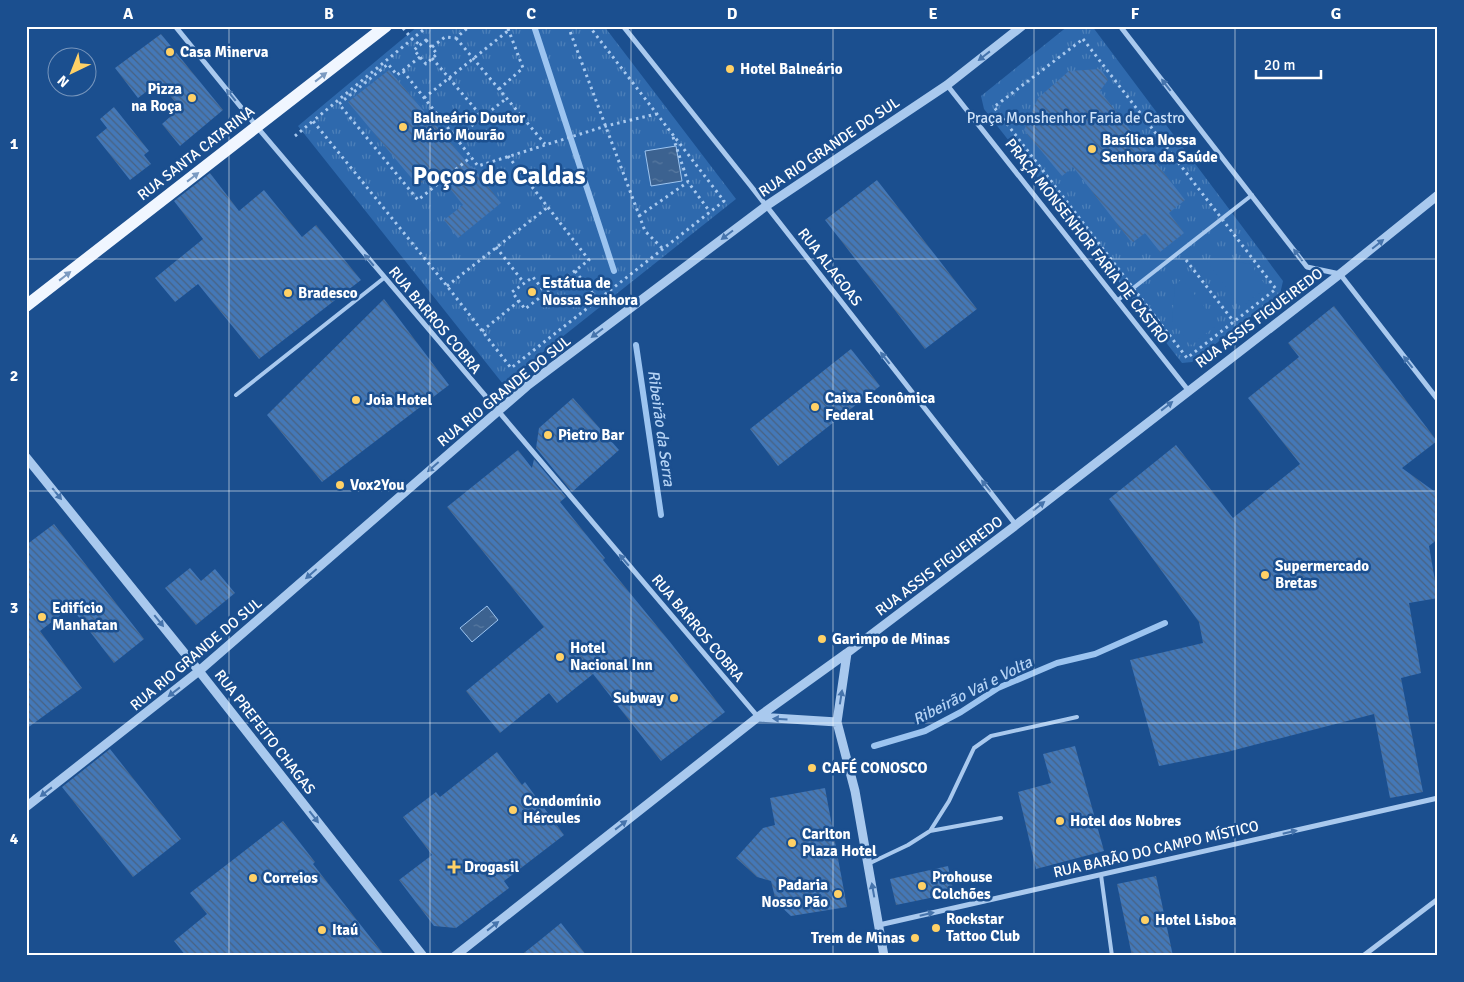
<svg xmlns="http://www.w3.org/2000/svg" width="1464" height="982" font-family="Signika,sans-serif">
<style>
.grass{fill:url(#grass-tufts)}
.garden{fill:#2e69ad}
.water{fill:url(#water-ripples);stroke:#9cc4f0}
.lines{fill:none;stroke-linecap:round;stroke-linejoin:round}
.stream{stroke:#9cc4f0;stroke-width:6}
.building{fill:url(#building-back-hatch)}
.path{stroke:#a9c9ee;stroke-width:3;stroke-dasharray:2.5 4;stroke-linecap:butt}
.service{stroke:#a9c9ee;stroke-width:4}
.minor{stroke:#a9c9ee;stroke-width:5}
.tertiary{stroke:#a9c9ee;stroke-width:9}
.primary{stroke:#f0f6ff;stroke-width:12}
.oneway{fill:#4674ac}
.oneway2{fill:#7b9ac1}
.grid{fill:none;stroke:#fff;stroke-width:1;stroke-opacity:0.55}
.poi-dot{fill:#ffd166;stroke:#1b4f8f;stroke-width:2}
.labels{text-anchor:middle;stroke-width:5;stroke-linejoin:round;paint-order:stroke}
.poi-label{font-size:15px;font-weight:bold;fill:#fff;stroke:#1b4f8f;text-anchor:start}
.park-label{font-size:15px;fill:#cfe3fa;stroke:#1b4f8f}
.street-label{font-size:15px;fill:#fff;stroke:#1b4f8f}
.water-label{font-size:16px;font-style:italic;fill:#b5d3f5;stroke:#1b4f8f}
.town-label{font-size:25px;font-weight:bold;fill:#fff;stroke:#1b4f8f}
.neatline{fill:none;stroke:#fff;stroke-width:2}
.grid-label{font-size:16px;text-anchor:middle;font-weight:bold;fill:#fff}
</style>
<defs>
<pattern id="grass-tufts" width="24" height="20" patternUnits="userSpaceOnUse" patternTransform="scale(1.25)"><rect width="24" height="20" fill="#2e69ad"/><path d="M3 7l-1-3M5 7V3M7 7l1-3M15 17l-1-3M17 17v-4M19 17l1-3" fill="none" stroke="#4d80b9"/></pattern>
<pattern id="water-ripples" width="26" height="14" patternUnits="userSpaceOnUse" patternTransform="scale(1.25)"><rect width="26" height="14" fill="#3c6290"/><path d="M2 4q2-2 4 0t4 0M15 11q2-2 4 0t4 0" fill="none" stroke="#597aa1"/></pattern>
<pattern id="building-back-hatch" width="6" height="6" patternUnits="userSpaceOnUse" patternTransform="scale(1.25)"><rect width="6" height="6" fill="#4478b7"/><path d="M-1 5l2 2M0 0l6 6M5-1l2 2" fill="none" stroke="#486282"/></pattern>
</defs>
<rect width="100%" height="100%" fill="#1b4f8f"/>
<!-- grass -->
<path class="grass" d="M418,26H604L736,199L503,384L298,126Z
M1068,26H1092L1283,281L1280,294L1192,362L1182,363L984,109L981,96Z"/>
<!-- garden -->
<path class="garden" d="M1212,258L1250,264L1267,287L1241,307L1207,262Z
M1182,279L1218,324L1191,345L1172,321L1175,285Z"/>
<!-- water -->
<path class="water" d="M676,146L682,181L651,186L645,151Z
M487,606L498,620L472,642L460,628Z"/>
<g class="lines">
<!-- stream -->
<path class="stream" d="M534,26L614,271
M636,345L661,515
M874,746L925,731L961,712L998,688L1057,663L1095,654L1165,623"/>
</g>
<!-- building -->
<path class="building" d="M161,34L223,110L180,146L162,124L180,108L159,82L138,98L115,68Z
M1101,69L1108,80L1100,91L1185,200L1169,213L1184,233L1160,252L1145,233L1132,243L1073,167L1062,176L1024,130L1038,98L1069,71Z
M389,70L471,167L472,166L501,203L458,238L444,220L463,205L436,171L418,186L348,102Z
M114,107L149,151L144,155L151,164L130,180L96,137L107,128L100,119Z
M210,173L239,211L264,190L302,237L316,225L361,280L259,359L198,284L175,302L155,278L203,239L174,201Z
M877,180L977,309L925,349L825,220Z
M384,299L449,385L322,482L267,415Z
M1334,306L1437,441L1402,468L1438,494V539L1429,546L1438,598L1409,603L1421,673L1401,678L1423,792L1390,798L1374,714L1227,752L1159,766L1130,660L1203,643L1199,622L1109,499L1176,445L1233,518L1300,464L1248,398L1299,357L1288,343Z
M851,349L880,386L778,466L750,429Z
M573,398L619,450L572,492L536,448L539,428Z
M518,450L532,468L534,459L566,497L560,502L605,558L603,560L670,642L725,712L661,761L593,674L557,703L549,693L500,733L466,691L544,627L447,507Z
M54,524L144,639L114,663L71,607L40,631L82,688L26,729V545Z
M190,568L201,581L215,569L235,593L196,625L165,588Z
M1075,746L1104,851L1036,869L1018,792L1051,783L1043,754Z
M110,749L181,839L133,877L62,787Z
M497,752L522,785L525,782L564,835L504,881L509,888L456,928L434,926L399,880L432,855L403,817L436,792L440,797Z
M825,788L847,907L791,916L776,902L771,881L757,877L736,858L763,828L775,825L770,798Z
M283,821L315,862L313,864L385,956H186L174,941L207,914L190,893Z
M948,866L954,893L896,905L890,879Z
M1156,876L1173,956H1132L1117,884Z
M561,923L587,956H520L539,941Z"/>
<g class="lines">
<!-- path -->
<path class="path" d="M428,26L313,121L447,286L511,368L724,201L589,26
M568,26L645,231L663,249
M403,28L412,39L420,45
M456,38L545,144
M1083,39L1276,289L1187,358L994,107Z
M426,40L437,54L426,64L414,50Z
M432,47L445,37L456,38L470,26
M420,57L397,75L388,64L339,104L418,200L471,157
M432,58L482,117
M403,71L478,166L606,126L656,114
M499,89L523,68L507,26
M424,98L509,30
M295,136L313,121
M673,137L688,182L710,212
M456,138L507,98
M508,156L589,260L525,309L512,292L533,277L546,294
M639,216L688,182
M496,247L524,283
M1186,260L1234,322
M575,271L598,300
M447,286L548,207
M482,331L519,301"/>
<!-- service -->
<path class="service" d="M1118,300L1252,195
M236,395L384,278
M930,831L1001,818
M868,864L908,845L930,831L949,801L974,748L991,736L1077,717
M1101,875L1112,956"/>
<!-- minor -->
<path class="minor" d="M175,26L257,127L758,717
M623,26L750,185L1016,525
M1120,26L1307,267L1340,274L1438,400
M947,85L1188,390
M879,925L1438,798
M26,953L28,956
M1363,956L1438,899"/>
<!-- tertiary -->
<path class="tertiary" d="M26,457L199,671L423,956
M847,653L837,722L855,791L884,956
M758,717L837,722
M26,807L199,671L527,386L766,206L947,85L1022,26
M455,956L758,717L847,653L1016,525L1340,274L1438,195"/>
<!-- primary -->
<path class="primary" d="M26,306L386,26"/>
</g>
<!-- one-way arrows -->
<defs><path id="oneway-solid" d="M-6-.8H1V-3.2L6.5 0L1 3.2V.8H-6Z" transform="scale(1.25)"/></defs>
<g class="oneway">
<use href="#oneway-solid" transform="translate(984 56) rotate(142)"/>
<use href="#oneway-solid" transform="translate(1166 85) rotate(-128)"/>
<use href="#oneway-solid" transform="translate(231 95) rotate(-129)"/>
<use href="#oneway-solid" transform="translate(727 235) rotate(143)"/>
<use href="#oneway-solid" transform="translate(1378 244) rotate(-39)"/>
<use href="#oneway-solid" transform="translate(1298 255) rotate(-127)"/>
<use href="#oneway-solid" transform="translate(369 260) rotate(-130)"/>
<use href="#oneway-solid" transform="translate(597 333) rotate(143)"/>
<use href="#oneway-solid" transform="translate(885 358) rotate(-128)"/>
<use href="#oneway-solid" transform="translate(1408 362) rotate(-128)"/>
<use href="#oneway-solid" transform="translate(1167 406) rotate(-38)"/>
<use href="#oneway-solid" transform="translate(433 467) rotate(139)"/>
<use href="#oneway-solid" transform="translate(986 486) rotate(-128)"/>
<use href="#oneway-solid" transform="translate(57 494) rotate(51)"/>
<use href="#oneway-solid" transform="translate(1039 506) rotate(-38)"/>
<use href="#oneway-solid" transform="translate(624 560) rotate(-130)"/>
<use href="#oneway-solid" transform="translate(311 574) rotate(139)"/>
<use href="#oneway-solid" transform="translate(159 621) rotate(51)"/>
<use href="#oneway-solid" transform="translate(174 692) rotate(142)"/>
<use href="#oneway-solid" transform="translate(841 697) rotate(-81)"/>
<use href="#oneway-solid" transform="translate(780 719) rotate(-177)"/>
<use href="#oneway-solid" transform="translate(46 792) rotate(142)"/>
<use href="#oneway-solid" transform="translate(314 817) rotate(52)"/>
<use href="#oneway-solid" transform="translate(621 825) rotate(-38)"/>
<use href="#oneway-solid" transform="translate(1290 832) rotate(-13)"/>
<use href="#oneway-solid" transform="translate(873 890) rotate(-100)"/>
<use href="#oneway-solid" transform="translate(927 914) rotate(-13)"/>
<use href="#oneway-solid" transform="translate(493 926) rotate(-38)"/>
</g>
<g class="oneway2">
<use href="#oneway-solid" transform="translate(321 77) rotate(-38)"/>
<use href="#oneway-solid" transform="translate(193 177) rotate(-38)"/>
<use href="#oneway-solid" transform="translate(65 276) rotate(-38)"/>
</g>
<!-- grid -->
<path class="grid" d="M229,26V956M430,26V956M631,26V956M833,26V956M1034,26V956M1235,26V956M26,259H1438M26,491H1438M26,723H1438"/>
<!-- markers -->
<g class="poi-dot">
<circle cx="170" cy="52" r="5"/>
<circle cx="730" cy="69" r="5"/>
<circle cx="192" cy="98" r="5"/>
<circle cx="403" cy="127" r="5"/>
<circle cx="1092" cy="149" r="5"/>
<circle cx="532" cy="292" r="5"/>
<circle cx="288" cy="293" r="5"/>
<circle cx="356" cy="400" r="5"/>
<circle cx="815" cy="407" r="5"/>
<circle cx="548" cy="435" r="5"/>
<circle cx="340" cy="485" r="5"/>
<circle cx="1265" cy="575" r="5"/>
<circle cx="42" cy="617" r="5"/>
<circle cx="822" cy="639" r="5"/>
<circle cx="560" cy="657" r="5"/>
<circle cx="674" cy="698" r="5"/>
<circle cx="812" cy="768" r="5"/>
<circle cx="513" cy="810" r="5"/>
<circle cx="1060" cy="821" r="5"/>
<circle cx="792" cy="843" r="5"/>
<path d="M451.5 859.5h5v5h5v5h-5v5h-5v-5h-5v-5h5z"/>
<circle cx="253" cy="878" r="5"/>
<circle cx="922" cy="886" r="5"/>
<circle cx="838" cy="894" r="5"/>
<circle cx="1145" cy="920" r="5"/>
<circle cx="936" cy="928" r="5"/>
<circle cx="322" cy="930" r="5"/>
<circle cx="915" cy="938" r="5"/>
</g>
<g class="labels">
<!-- poi labels -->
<g class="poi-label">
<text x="180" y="57">Casa Minerva</text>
<text x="740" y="74">Hotel Balneário</text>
<text x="182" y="94" text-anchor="end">Pizza<tspan x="182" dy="17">na Roça</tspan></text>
<text x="413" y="123">Balneário Doutor<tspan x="413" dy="17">Mário Mourão</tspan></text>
<text x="1102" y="145">Basílica Nossa<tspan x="1102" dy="17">Senhora da Saúde</tspan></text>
<text x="542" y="288">Estátua de<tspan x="542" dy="17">Nossa Senhora</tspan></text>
<text x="298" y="298">Bradesco</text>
<text x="825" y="403">Caixa Econômica<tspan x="825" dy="17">Federal</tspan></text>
<text x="366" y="405">Joia Hotel</text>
<text x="558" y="440">Pietro Bar</text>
<text x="350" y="490">Vox2You</text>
<text x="1275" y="571">Supermercado<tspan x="1275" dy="17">Bretas</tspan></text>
<text x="52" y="613">Edifício<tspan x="52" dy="17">Manhatan</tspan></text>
<text x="832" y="644">Garimpo de Minas</text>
<text x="570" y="653">Hotel<tspan x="570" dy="17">Nacional Inn</tspan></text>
<text x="664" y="703" text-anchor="end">Subway</text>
<text x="822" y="773">CAFÉ CONOSCO</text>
<text x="523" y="806">Condomínio<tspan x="523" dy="17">Hércules</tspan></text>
<text x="1070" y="826">Hotel dos Nobres</text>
<text x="802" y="839">Carlton<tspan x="802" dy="17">Plaza Hotel</tspan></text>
<text x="464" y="872">Drogasil</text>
<text x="932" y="882">Prohouse<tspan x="932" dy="17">Colchões</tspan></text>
<text x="263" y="883">Correios</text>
<text x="828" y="890" text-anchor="end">Padaria<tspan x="828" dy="17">Nosso Pão</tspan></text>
<text x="946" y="924">Rockstar<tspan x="946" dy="17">Tattoo Club</tspan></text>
<text x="1155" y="925">Hotel Lisboa</text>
<text x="332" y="935">Itaú</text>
<text x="905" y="943" text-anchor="end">Trem de Minas</text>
</g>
<!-- park labels -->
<g class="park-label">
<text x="1076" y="123">Praça Monshenhor Faria de Castro</text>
</g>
<!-- street labels -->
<g class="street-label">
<text transform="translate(829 147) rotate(-34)" y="5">RUA RIO GRANDE DO SUL</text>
<text transform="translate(196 153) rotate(-38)" y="5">RUA SANTA CATARINA</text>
<text transform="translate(1087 241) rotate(52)" y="5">PRAÇA MONSENHOR FARIA DE CASTRO</text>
<text transform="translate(830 267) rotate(52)" y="5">RUA ALAGOAS</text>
<text transform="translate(1259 318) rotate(-37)" y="5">RUA ASSIS FIGUEIREDO</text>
<text transform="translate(435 320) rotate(50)" y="5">RUA BARROS COBRA</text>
<text transform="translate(504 391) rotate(-39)" y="5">RUA RIO GRANDE DO SUL</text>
<text transform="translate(939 566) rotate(-37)" y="5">RUA ASSIS FIGUEIREDO</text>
<text transform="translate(698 628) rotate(50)" y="5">RUA BARROS COBRA</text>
<text transform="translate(196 654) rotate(-40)" y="5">RUA RIO GRANDE DO SUL</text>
<text transform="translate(265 732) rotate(52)" y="5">RUA PREFEITO CHAGAS</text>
<text transform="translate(1156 849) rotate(-13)" y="5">RUA BARÃO DO CAMPO MÍSTICO</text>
</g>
<!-- water labels -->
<g class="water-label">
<text transform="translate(662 428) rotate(82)" y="6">Ribeirão da Serra</text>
<text transform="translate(972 690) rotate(-27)" y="6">Ribeirão Vai e Volta</text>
</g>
<!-- town labels -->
<g class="town-label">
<text x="499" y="184">Poços de Caldas</text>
</g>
</g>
<!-- border -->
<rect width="1464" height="982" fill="none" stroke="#1b4f8f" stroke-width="55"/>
<!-- north arrow -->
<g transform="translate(72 72) rotate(223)"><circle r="24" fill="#1b4f8f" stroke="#7695bc"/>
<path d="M0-4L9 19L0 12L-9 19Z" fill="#ffd166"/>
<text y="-8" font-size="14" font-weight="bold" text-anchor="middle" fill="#ffffff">N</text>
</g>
<!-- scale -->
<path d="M1256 70v8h65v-8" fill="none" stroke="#ffffff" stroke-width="2.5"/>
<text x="1264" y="70" font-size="15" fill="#ffffff" stroke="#1b4f8f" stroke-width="4" paint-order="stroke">20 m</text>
<rect x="28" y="28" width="1408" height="926" class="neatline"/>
<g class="grid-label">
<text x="128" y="19">A</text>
<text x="329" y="19">B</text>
<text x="531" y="19">C</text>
<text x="732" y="19">D</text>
<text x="933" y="19">E</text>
<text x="1135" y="19">F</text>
<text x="1336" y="19">G</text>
<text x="14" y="149">1</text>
<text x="14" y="381">2</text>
<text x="14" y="613">3</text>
<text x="14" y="844">4</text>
</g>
</svg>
